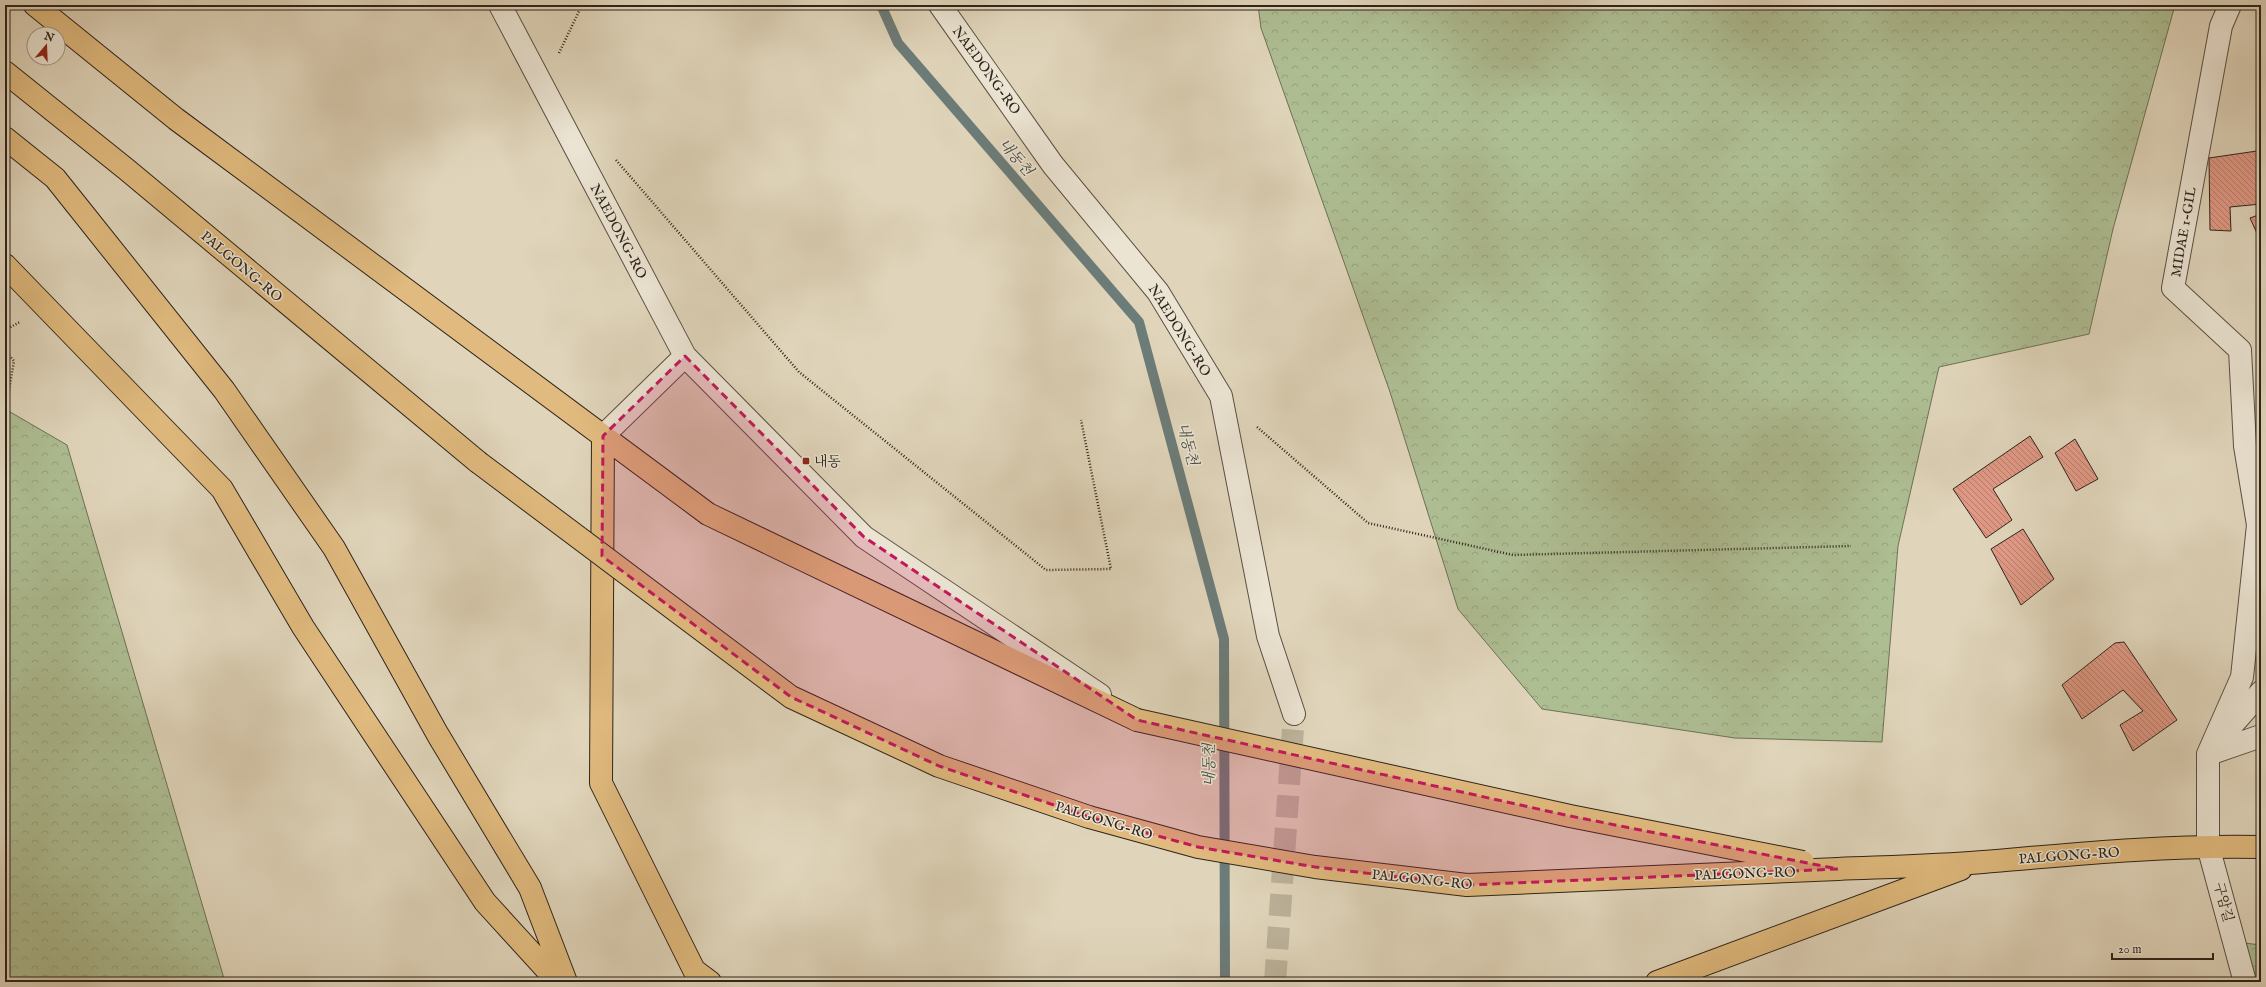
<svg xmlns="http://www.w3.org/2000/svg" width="2266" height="987" font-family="'IM FELL English','Noto Serif KR',serif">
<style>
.forest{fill:url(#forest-crowns);stroke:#6e7157}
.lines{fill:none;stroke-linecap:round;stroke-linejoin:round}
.stream{stroke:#6c7c79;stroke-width:10}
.building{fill:url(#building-back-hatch);stroke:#2d241b}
.minor-tunnel{stroke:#bcb29b;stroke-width:22;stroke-dasharray:22 11;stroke-linecap:butt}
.minor-casing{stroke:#5a5043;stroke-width:24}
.major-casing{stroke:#2d241b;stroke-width:24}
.path{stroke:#2d241b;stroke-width:2.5;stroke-dasharray:1 2;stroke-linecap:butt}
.minor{stroke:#ebe4d3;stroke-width:22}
.major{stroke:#e0ba7e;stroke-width:22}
.major-bridge-casing{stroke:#2d241b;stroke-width:24;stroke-linecap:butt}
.major-bridge{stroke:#e0ba7e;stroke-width:22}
.marked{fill:#c2185b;fill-opacity:0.2;stroke:#c2185b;stroke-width:3;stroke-dasharray:8 5;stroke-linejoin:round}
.poi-dot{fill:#8f2418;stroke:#ebe4d3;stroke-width:1.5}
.labels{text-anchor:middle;stroke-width:3;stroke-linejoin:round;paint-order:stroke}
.street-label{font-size:14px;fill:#2d241b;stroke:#ebe4d3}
.poi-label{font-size:14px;fill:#2d241b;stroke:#ebe4d3;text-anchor:start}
.water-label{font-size:15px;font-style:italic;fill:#474942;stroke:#ebe4d3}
</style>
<defs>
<pattern id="forest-crowns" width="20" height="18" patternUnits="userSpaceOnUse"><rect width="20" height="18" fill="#aebe93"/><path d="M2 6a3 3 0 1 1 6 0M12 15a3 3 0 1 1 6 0" fill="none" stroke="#96a37e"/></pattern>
<pattern id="building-back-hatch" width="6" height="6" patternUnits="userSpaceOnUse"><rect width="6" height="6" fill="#e19986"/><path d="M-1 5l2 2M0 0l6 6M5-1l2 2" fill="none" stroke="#b77d6d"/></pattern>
</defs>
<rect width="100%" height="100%" fill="#e0d5bb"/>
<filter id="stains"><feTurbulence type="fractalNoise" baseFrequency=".005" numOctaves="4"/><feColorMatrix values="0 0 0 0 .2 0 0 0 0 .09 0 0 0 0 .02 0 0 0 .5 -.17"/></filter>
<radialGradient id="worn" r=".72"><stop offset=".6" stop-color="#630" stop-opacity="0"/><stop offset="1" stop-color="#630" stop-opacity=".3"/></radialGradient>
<!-- forest -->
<path class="forest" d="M1258,5H2175L2113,229L2089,334L1939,367L1898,546L1882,742L1735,738L1542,709L1458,609L1390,392L1261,28Z
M5,409L67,445L225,982H5Z
M2244,943L2261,945V982H2252Z"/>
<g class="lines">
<!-- stream -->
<path class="stream" d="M881,5L898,43L1139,322L1224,639L1225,982"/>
</g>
<!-- building -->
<path class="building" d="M2257,151L2261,204L2230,207L2231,231L2210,230L2209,158Z
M2261,214V242L2250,218Z
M2030,436L2043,457L1993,489L2012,520L1986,538L1953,489Z
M2075,439L2098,479L2076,491L2055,453Z
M2023,529L2054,579L2021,605L1991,549Z
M2124,642L2177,720L2133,751L2120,725L2143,711L2123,690L2082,719L2062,685L2115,643Z"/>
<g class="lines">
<!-- minor-tunnel -->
<path class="minor-tunnel" d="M1275,982L1294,714"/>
<!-- minor casing -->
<g class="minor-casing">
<path id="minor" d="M500,5L685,356L603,436
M940,5L1053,165L1158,292L1221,396L1268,636L1294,714
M2230,5L2221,26L2173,288L2240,350L2245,446L2258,525L2242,677L2208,754V846L2245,982
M685,356L864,537L1100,695
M2225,733L2261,692
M2209,754L2261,736"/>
</g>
<!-- major casing -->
<g class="major-casing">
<path id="major" d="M35,5L176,119L708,514L1137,720
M5,72L126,169L478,462
M5,138L55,178L224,390L334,548L438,735L530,888L566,982
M5,265L222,489L303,627L485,902L558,982
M603,436L601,783L694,970L710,982
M1838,869C1886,867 1935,866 1983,862C2076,854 2168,845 2261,847
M1657,982L1961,869"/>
</g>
<!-- path -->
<path class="path" d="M559,53L582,5
M616,160L799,372L1046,570L1111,569L1081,420
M5,330L20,322
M5,351L14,361L9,390H5
M1257,427L1368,523L1513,555L1851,546"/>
<!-- minor -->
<use href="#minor" class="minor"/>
<!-- major -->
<use href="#major" class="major"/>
<!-- major-bridge casing -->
<g class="major-bridge-casing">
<path id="major-bridge" d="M478,462L791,697L939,766L1089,817L1198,847L1315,867L1467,885L1838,869
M1137,720L1570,816L1803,862"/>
</g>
<!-- major-bridge -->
<use href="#major-bridge" class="major-bridge"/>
</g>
<!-- marked area -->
<path class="marked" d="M685,356L864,537L1137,720L1570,816L1838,869L1467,885L1315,867L1198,847L1089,817L939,766L791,697L602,556L603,436Z"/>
<!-- markers -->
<rect class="poi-dot" x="802" y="457" width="8" height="8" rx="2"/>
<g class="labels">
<!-- street labels -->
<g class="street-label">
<text transform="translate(987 70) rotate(54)" y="5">NAEDONG-RO</text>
<text transform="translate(619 231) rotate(62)" y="5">NAEDONG-RO</text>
<text transform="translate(2183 232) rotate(-80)" y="5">MIDAE 1-GIL</text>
<text transform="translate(242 266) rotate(40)" y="5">PALGONG-RO</text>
<text transform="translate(1180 330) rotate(58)" y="5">NAEDONG-RO</text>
<text transform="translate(1104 820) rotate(17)" y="5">PALGONG-RO</text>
<text transform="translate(2069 855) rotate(-4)" y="5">PALGONG-RO</text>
<text transform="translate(1745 873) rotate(-2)" y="5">PALGONG-RO</text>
<text transform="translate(1422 879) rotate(6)" y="5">PALGONG-RO</text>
<text transform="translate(2224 902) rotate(75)" y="5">구암길</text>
</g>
<!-- poi labels -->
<g class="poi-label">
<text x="814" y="466">내동</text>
</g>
<!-- water labels -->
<g class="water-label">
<text transform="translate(1016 157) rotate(49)" y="5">내동천</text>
<text transform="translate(1188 444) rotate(75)" y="5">내동천</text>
<text transform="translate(1209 765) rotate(-90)" y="5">내동천</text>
</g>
</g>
<!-- margin -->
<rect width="2266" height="987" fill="none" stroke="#e0d5bb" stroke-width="20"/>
<rect x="6" y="6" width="2254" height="975" fill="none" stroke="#2d241b" stroke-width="2"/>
<rect x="10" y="10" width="2246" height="967" fill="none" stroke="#2d241b"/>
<!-- north arrow -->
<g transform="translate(46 46) rotate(19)"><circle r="19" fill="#ebe4d3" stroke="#9f9789"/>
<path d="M0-3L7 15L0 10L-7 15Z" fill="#8f2418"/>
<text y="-6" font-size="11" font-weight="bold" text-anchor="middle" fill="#2d241b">N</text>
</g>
<!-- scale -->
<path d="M2112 953v6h101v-6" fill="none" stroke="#2d241b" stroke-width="2"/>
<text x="2118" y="953" font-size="12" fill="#2d241b" stroke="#ebe4d3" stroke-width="3" paint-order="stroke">20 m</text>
<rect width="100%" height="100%" filter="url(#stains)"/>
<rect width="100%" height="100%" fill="url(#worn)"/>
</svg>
